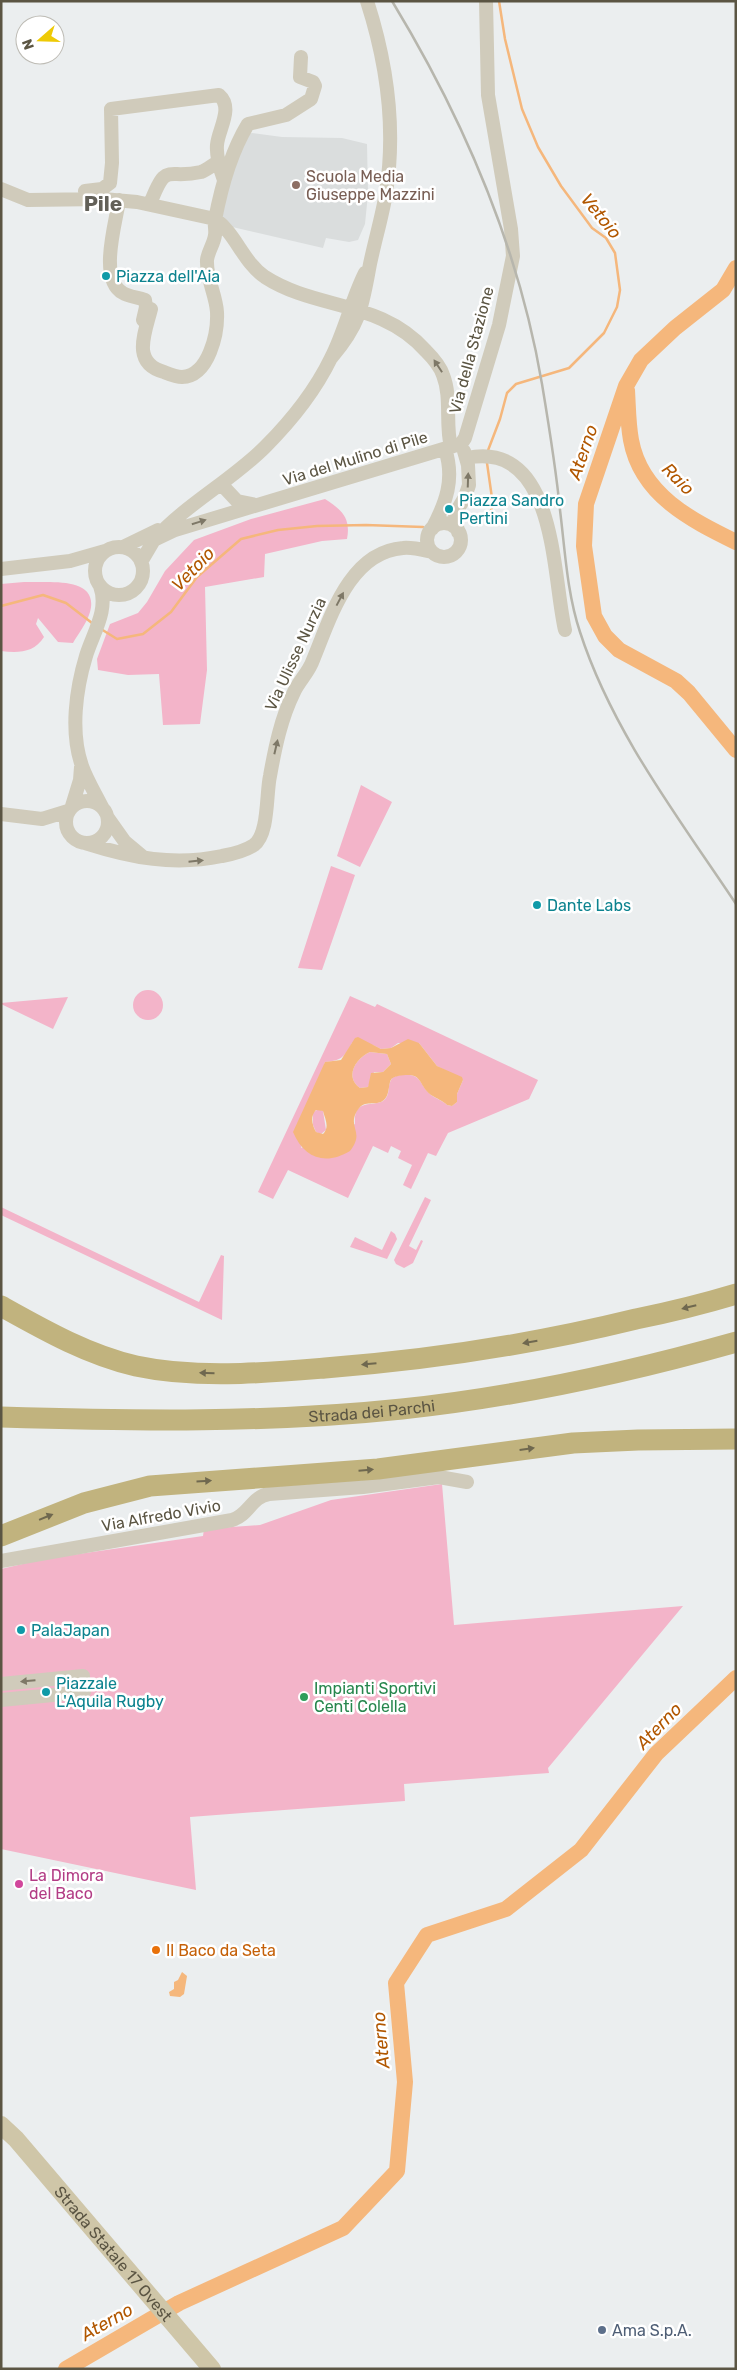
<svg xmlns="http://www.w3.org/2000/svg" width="737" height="2370" font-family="Rubik,sans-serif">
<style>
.education{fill:#dadddd}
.green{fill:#f3b4c9;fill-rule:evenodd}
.water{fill:#f5b77c;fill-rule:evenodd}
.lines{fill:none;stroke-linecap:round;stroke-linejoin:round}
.stream{stroke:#f5b77c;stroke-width:2.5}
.river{stroke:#f5b77c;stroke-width:16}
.minor{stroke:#d0cbbb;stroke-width:14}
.major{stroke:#cfc6a8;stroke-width:18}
.highway{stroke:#c1b37e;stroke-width:21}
.rail{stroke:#b7b6ad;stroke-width:2.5}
.oneway{fill:#7e7867}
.oneway2{fill:#6f684f}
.education-dot{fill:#8d6e63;stroke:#fff;stroke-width:2}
.culture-dot{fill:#0f9aa8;stroke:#fff;stroke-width:2}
.leisure-dot{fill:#2e9e5b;stroke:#fff;stroke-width:2}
.hotel-dot{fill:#d1479c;stroke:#fff;stroke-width:2}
.food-dot{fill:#e8710a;stroke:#fff;stroke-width:2}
.service-dot{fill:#5c6f8a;stroke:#fff;stroke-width:2}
.labels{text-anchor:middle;stroke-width:5;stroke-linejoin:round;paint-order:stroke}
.education-label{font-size:16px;fill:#785e54;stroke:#fff;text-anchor:start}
.culture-label{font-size:16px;fill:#0d838f;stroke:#fff;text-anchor:start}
.street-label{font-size:16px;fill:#5b5543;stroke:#fff}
.leisure-label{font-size:16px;fill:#27864d;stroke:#fff;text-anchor:start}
.hotel-label{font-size:16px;fill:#b23c85;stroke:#fff;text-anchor:start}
.food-label{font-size:16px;fill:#c56008;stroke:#fff;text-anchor:start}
.service-label{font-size:16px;fill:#4e5e75;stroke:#fff;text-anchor:start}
.water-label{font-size:18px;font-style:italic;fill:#b15700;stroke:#fff}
.district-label{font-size:21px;font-weight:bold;fill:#626058;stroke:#fff}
</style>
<rect width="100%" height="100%" fill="#ebeeef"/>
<!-- education -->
<path class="education" d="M252,133L282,137L342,138L367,144L368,194L365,224L358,240L349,242L326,238L323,248L228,226L219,213L246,135Z"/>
<!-- green -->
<path class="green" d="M325,499C342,510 351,518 347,539L322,541L265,554L264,577L205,587L207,670L200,724L163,725L159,674L128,675L98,670L97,659L110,624L138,613L147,602L165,571L194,540L251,519Z
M24,582C46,583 100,575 90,612C87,623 78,634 73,643L58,642L38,618L36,624L44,637C34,653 18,653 1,651V584Z
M361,785L392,802L360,867L337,856Z
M331,866L355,875L322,970L298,968Z
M133 1005a15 15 0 1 1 30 0a15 15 0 1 1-30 0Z
M350,996L375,1007L377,1004L538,1080L529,1099L448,1133L436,1156L428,1153L411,1189L403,1185L412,1165L398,1158L401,1151L391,1146L388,1153L373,1146L348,1198L288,1170L273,1199L258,1192ZM352,1043L373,1045L381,1049L391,1048L398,1043H419L437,1066L463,1080L457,1094V1102L452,1106L447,1105C442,1100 436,1099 431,1095C418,1084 423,1073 401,1075C397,1076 393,1076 391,1080C387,1087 391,1095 383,1101C373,1107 353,1098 355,1124L301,1148L325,1062C340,1061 345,1057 352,1043Z
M68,997L53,1029L1,1004V1003Z
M370,1052L387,1054L391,1064L383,1072H374L368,1087L360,1088C344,1077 356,1058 370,1052Z
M318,1109L323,1111L326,1130L321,1134L316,1132L313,1125V1113Z
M425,1197L431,1200L409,1246L416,1250L421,1240L423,1241L413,1263L404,1268L396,1264L394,1260Z
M1,1207L199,1302L221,1255L224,1256L222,1320L1,1215Z
M391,1231L395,1234L397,1239L387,1259L350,1247L355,1237L382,1250Z
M442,1484L454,1625L683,1606L548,1768L549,1773L404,1784L405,1801L190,1817L196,1890L1,1849V1569L44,1559L203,1536L204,1529L260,1525L331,1500Z"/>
<!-- water -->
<path class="water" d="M358,1037L381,1049L391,1048L408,1039L419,1043L437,1066L462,1077L463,1080L457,1094V1102L452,1106L447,1105C442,1100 437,1099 431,1095C417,1084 424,1071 398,1076C394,1077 391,1078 390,1082C388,1090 389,1098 381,1102C370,1106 363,1098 355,1115C350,1129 364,1133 350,1151C325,1166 304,1158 293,1132L325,1062L341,1060L355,1038ZM370,1052L387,1054L391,1064L383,1072L371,1073L368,1087L360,1088C344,1077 356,1058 370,1052ZM316,1110L323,1111C325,1119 330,1127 323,1134L316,1132C312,1125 310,1116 316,1110Z
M182,1972L187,1976L184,1994L180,1997L170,1996L169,1992L174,1989V1982L178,1980Z"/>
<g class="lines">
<!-- stream -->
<path class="stream" d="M487,453L500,419L507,393L516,384L569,368L604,333L617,307L620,290L615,253L606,238L592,228L561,186L538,147L522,109L505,39L499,1
M487,463L493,505L489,516
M1,606L43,595L66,603L92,623
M101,629L117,639L143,634L171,612L197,577L241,539L278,530L317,526L366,525L423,527"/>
<!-- river -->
<path class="river" d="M736,268L723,290L675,328L641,360L626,386L586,504L584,546L594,616L605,636L619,650L676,681L689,693L736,750
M627,390C628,407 628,424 631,440C641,495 691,520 736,542
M66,2369L179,2303L343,2228L397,2171L405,2082L396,1983L427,1935L506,1909L581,1850L656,1754L736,1678"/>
<!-- minor -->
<path class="minor" d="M1,189L28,200L103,199L137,202L215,219C236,234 243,262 265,277C316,310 381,300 426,351C433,358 440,366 443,375C452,398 445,424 451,447
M85,191L102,189L110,183L112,163L111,109L219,95C234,108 218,130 217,145C216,157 220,169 224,180
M119,200C116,223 98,279 123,293C129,297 138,297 145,300L146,307L143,320
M150,204C167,160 166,180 201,172C207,170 212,165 218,162
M151,309C145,333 131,363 164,372C169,374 176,377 182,377C209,376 218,333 217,312C216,295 206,278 207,260C208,251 214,244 215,235C216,230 214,225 215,220C221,188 231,152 248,124L286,115L311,99L315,86L313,82L300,77L301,57
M332,357C361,323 362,306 370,264C375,240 382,217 386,193C396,129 387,63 367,1
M461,444L465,438L499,325L513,256L511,229L488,95L486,1
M467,458C557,440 552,575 565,630
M222,485L237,501L256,505
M427 540a17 17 0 1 1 34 0a17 17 0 1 1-34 0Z
M432,529C446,503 455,479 445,449
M458,532L455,514L465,497L469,485L468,465L464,451
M154,540C186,504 231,481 265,447C291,421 315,391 331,358C345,331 351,301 365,273
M123,547L158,530
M95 571a24 24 0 1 1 48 0a24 24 0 1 1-48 0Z
M141,562L154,540L175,530L460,444
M1,569L70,561L105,551
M100,586C109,610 93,633 86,656C76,689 70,732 82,766C87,780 95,793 102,807
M66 822a21 21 0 1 1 42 0a21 21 0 1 1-42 0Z
M72,806L80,780L81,767
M1,814L42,819L68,811
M108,818L125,842L143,857
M85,843C132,858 174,866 222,856C233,854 245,851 254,845C269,834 266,794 270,776C275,748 281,718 294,692C299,681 309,672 313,660C330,619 349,552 403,548C413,547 423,550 432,552
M1,1561L232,1520C249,1515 251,1497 269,1494L363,1487L439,1477L467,1482
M1,1684L83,1676L84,1692L1,1700"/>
<!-- major -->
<path class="major" id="s1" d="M1,2125L16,2139L212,2369"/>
<!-- highway -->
<g class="highway">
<path d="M1,1306C44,1330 88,1355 136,1366C197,1379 264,1373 325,1368C430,1360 534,1344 636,1319C670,1312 703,1304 736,1294"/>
<path id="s2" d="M1,1417C135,1421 269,1423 402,1409C515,1397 626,1373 736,1342"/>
<path d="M1,1536L84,1503L150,1486L378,1469L573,1443L638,1440L736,1439"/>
</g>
<!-- rail -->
<path class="rail" d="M392,1C463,118 519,248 542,384C549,426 556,468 560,510C565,550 567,593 580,632C612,731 678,817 736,904"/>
</g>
<!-- one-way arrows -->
<defs><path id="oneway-solid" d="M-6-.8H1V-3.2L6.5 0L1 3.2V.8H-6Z" transform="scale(1.25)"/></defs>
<g class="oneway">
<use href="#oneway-solid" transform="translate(438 366) rotate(-123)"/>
<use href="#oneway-solid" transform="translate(468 480) rotate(-88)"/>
<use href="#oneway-solid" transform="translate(199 522) rotate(-17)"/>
<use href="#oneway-solid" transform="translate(340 599) rotate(-62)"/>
<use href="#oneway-solid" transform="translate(276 747) rotate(-77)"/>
<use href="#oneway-solid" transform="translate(196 861) rotate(-6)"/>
<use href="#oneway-solid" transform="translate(28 1681) rotate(175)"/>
</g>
<g class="oneway2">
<use href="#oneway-solid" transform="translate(689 1307) rotate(166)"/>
<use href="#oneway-solid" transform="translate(530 1342) rotate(170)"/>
<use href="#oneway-solid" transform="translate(369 1364) rotate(175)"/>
<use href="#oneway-solid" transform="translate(207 1373) rotate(-179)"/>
<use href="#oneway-solid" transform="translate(527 1449) rotate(-8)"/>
<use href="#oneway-solid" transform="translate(366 1470) rotate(-5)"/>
<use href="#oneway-solid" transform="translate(204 1481) rotate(-3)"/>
<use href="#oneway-solid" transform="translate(46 1517) rotate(-22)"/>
</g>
<!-- markers -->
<circle class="education-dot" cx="296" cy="185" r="5"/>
<g class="culture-dot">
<circle cx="106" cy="276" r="5"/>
<circle cx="449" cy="509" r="5"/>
<circle cx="537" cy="905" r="5"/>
<circle cx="21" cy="1630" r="5"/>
<circle cx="46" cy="1692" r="5"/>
</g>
<circle class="leisure-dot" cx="304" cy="1697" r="5"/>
<circle class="hotel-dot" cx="19" cy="1884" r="5"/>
<circle class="food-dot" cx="156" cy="1950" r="5"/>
<circle class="service-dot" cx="602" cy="2330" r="5"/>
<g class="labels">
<!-- education labels -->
<g class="education-label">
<text x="306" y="182">Scuola Media<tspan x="306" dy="18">Giuseppe Mazzini</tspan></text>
</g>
<!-- culture labels -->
<g class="culture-label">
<text x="116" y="282">Piazza dell'Aia</text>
<text x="459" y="506">Piazza Sandro<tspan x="459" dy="18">Pertini</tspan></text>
<text x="547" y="911">Dante Labs</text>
<text x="31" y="1636">PalaJapan</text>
<text x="56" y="1689">Piazzale<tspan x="56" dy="18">L'Aquila Rugby</tspan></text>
</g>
<!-- street labels -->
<g class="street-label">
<text transform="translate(471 350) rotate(-75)" y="6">Via della Stazione</text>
<text transform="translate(355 458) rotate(-17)" y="6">Via del Mulino di Pile</text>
<text transform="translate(295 654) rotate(-65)" y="6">Via Ulisse Nurzia</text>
<text dy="6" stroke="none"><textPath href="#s2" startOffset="371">Strada dei Parchi</textPath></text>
<text transform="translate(161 1515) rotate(-10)" y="6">Via Alfredo Vivio</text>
<text dy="6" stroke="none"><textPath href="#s1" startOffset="171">Strada Statale 17 Ovest</textPath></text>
</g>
<!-- leisure labels -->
<g class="leisure-label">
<text x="314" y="1694">Impianti Sportivi<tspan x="314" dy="18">Centi Colella</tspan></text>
</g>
<!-- hotel labels -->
<g class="hotel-label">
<text x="29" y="1881">La Dimora<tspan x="29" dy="18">del Baco</tspan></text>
</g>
<!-- food labels -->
<g class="food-label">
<text x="166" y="1956">Il Baco da Seta</text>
</g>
<!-- service labels -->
<g class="service-label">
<text x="612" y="2336">Ama S.p.A.</text>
</g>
<!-- water labels -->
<g class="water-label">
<text transform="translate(601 216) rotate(51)" y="6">Vetoio</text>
<text transform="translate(583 452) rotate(-71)" y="6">Aterno</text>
<text transform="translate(678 479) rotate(45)" y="6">Raio</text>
<text transform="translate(193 569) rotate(-46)" y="6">Vetoio</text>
<text transform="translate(659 1726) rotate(-46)" y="6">Aterno</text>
<text transform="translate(381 2040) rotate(-95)" y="6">Aterno</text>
<text transform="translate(107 2322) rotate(-30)" y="6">Aterno</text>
</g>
<!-- district labels -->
<g class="district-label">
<text x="103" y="211">Pile</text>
</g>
</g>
<!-- border -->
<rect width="737" height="2370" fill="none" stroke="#5b5543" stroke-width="5"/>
<!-- north arrow -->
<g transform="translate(40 40) rotate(250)"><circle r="24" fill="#ffffff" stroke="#bdbbb4"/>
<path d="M0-4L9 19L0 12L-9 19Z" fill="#eeca06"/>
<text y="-8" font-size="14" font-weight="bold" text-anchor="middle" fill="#5b5543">N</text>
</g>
</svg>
